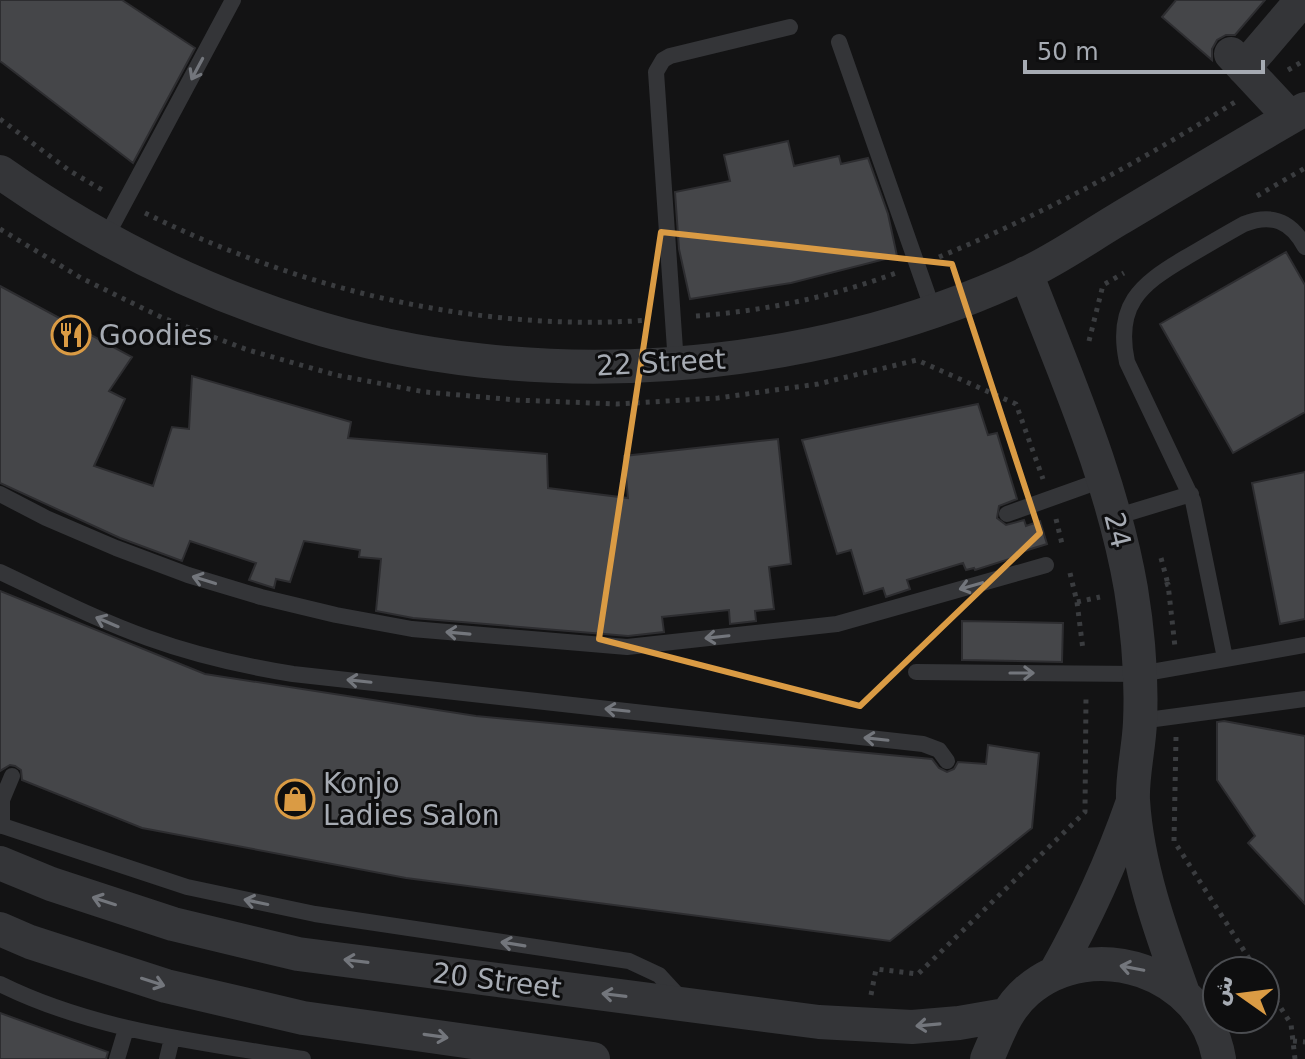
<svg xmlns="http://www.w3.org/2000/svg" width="1305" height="1059" font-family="'DejaVu Sans','Noto Sans Arabic',sans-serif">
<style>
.building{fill:#454649;stroke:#2d2d30;stroke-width:2}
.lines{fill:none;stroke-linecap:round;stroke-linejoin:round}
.path{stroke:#3a3c3f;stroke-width:5;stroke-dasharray:4 6;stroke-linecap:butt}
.service{stroke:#343538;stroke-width:16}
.minor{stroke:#343538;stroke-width:34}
.oneway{stroke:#73767c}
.marked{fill:none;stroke:#da9b44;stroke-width:6;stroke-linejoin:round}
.labels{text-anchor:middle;stroke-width:6;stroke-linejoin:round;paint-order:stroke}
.poi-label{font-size:28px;fill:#a6abb3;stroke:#0e0e0f;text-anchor:start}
.street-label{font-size:28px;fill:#a6abb3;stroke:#0e0e0f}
</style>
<rect width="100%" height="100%" fill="#131314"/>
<!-- building -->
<path class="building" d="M0,0H122L195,48L133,163L0,61Z
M1176,0H1265L1235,35H1226L1217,40L1212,49V60L1162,17Z
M788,141L794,166L839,156L841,164L868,158L888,214L897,256L791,283L690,299L679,249L675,192L730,181L724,155Z
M1286,252L1305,285V412L1233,453L1160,324Z
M0,286L132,357L109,391L125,399L94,466L153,486L172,427L189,429L192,376L351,422L348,438L547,454L548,488L628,498L624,456L778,439L791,564L769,567L774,609L755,611L756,621L730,624L729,610L662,617L664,632L628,636L413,618L376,611L381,559L359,557L360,550L304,541L290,582L276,579L274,588L249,580L256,563L190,541L182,561L120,538L0,483Z
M978,404L988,435L997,433L1017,499L999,506L997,518L1006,525L1024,520L1026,526L1040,521L1047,544L1018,553L1019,556L975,570L974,568L966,570L963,563L907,580L910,589L886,597L883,588L864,594L851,550L837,554L802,440Z
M1305,472V619L1280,624L1252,483Z
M0,591L205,674L476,716L932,759L939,768L947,772L954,769L958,762L986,764L988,745L1039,753L1032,828L890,941L406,878L142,828L22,780L21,770L15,766L10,765L0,771Z
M962,621L1063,623L1062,662L962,660Z
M1224,721L1305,736V904L1248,843L1255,836L1217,780V722Z
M0,1013L108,1052L106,1059H0Z"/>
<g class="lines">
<!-- path -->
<path class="path" d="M1288,70L1305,60
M0,119L70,171L104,191
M1257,196L1305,168
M145,213C299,289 477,333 650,320
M0,229L81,278L163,318L248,350L336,375L425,392L516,400L617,404L718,398L818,384L917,360L1016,404L1043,479
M939,257C1043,214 1140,162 1235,102
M696,316C764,311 831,297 896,273
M1089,341L1103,285L1124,273
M1056,519L1063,548
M1161,558L1168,584
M1070,573L1077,602L1083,650
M1165,585L1168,584L1175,647
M1077,602L1100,597
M1176,737L1174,841L1257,971
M1265,983L1291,1024L1295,1059
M871,995L876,969L918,974L1085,812L1086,696
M1293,1041L1305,1042"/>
<!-- service -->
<path class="service" d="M839,42L933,310
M106,237L233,0
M676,364L656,72L663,60L670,56L790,27
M0,494L46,518L116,548L188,575L261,597L336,615L412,629L627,647L837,624L1046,565
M1007,514L1105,479
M1115,517L1191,494
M0,572C49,595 97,620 148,638C195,655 243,666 293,674L923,744L939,750L947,761
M1225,658L1193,501L1127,362C1115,306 1139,285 1185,258C1204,247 1224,235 1244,224C1272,213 1291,221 1305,247
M916,672L1140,674L1305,645
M1140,721L1305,699
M0,825L187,887L315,914L629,961L659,975L682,1000
M2,826V800L12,776
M0,984C95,1031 200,1042 303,1059
M117,1059L126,1029
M167,1059L172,1038"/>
<!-- minor -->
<path class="minor" d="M1231,54L1290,117
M1244,68L1302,0
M0,172C92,237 195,289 302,323C529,396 810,376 1025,274C1057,259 1087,238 1117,220C1179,183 1242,145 1305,109
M1026,273C1066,377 1112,479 1131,589C1138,632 1142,678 1140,722C1139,748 1132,775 1133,800C1137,866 1161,932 1183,993
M0,863L51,884L173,924L298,954L819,1022L912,1027L959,1023L1005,1015
M0,929L30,942L166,986L303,1018L593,1059
M1055,973C1086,918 1111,864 1132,804
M987,1059C998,1034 1006,1009 1027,991C1093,934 1205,972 1219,1059"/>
</g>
<!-- one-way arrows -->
<defs><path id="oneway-shaft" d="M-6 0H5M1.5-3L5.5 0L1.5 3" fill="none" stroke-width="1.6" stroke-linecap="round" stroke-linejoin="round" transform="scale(2)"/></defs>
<g class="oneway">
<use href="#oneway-shaft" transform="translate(197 69) rotate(118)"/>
<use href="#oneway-shaft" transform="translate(204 580) rotate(-163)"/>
<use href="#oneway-shaft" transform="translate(971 586) rotate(164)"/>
<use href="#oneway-shaft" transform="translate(107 622) rotate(-157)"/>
<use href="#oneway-shaft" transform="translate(458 633) rotate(-175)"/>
<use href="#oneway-shaft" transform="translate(717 637) rotate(174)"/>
<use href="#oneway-shaft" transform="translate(1022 673)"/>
<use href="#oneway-shaft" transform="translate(359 681) rotate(-174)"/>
<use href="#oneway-shaft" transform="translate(617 710) rotate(-174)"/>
<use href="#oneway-shaft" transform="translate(876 739) rotate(-174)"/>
<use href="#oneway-shaft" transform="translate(104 901) rotate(-162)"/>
<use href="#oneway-shaft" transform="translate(256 902) rotate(-168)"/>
<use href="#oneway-shaft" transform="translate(513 944) rotate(-171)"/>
<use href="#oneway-shaft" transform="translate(356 961) rotate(-173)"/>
<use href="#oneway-shaft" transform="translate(1132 968) rotate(-169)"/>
<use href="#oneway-shaft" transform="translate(153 982) rotate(18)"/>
<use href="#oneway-shaft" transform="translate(614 995) rotate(-173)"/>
<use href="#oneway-shaft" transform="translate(928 1025) rotate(175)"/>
<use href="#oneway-shaft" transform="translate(436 1036) rotate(8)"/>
</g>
<!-- marked area -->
<path class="marked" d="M661,232L952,264L1040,533L860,706L599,639Z"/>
<!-- icons -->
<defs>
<g id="restaurant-ring" transform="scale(2)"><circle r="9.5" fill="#0e0e0f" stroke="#da9b44" stroke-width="1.5"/><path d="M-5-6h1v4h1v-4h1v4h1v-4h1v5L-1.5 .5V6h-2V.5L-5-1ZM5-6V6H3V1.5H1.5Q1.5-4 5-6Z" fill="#da9b44"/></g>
<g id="shop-ring" transform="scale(2)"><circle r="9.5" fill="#0e0e0f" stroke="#da9b44" stroke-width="1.5"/><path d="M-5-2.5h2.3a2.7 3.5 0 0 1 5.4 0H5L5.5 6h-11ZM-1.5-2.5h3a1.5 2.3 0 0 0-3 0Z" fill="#da9b44"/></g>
</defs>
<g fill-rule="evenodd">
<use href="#restaurant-ring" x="71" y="335"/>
<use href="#shop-ring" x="295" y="799"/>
</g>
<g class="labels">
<!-- poi labels -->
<g class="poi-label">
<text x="99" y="345">Goodies</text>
<text x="323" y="793">Konjo<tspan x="323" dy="32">Ladies Salon</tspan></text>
</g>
<!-- street labels -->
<g class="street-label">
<text transform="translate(661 362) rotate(-3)" y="10">22 Street</text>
<text transform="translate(1118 530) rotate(76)" y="10">24</text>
<text transform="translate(497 980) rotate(7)" y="10">20 Street</text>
</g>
</g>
<!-- north arrow -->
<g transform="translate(1241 995) rotate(284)"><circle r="38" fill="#0e0e0f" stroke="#4b4d51" stroke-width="2"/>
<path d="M0-6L14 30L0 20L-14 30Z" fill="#da9b44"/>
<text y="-12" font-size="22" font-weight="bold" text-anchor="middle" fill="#a6abb3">ش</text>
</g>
<!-- scale -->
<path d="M1025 60v12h238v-12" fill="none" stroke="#a6abb3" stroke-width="4"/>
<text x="1037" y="60" font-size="24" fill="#a6abb3" stroke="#0e0e0f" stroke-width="6" paint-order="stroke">50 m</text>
</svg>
